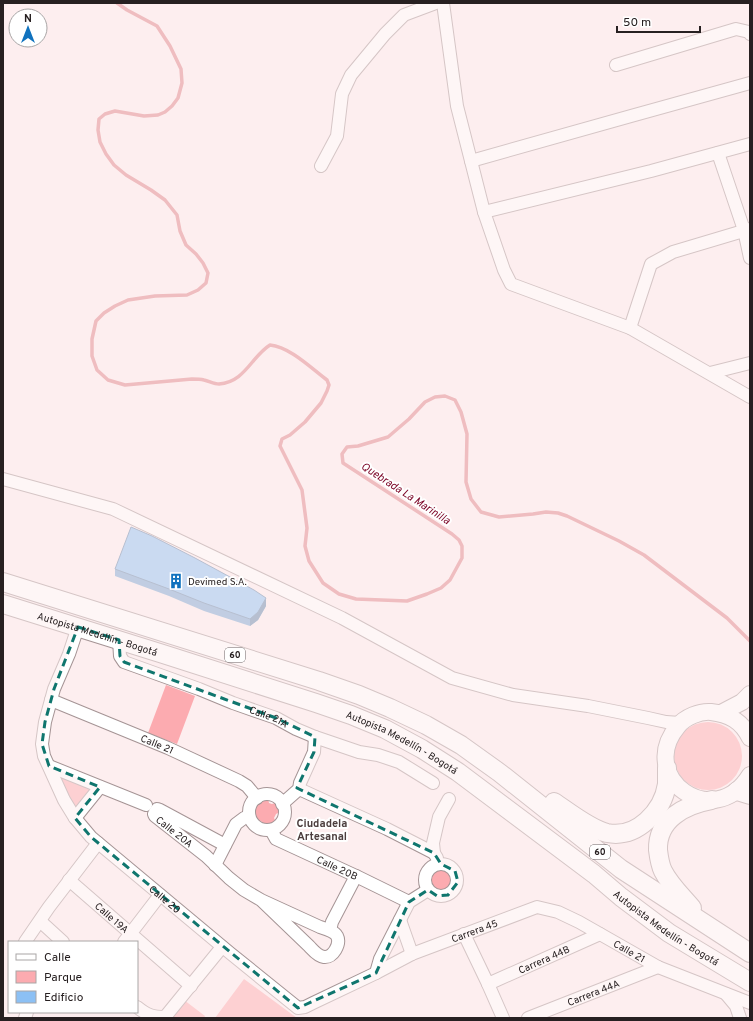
<svg xmlns="http://www.w3.org/2000/svg" width="753" height="1021" font-family="Overpass,sans-serif">
<style>
.green{fill:#fcabb0}
.lines{fill:none;stroke-linecap:round;stroke-linejoin:round}
.stream{stroke:#de8087;stroke-width:3.5}
.minor-casing{stroke:#a59495;stroke-width:14}
.major-casing{stroke:#a59495;stroke-width:18}
.highway-casing{stroke:#a59495;stroke-width:20}
.minor{stroke:#fff;stroke-width:12}
.major{stroke:#fff;stroke-width:16}
.highway{stroke:#fff;stroke-width:18}
.wall{fill:#78a5d2}
.shaded-wall{fill:#6286ab}
.building{fill:#8cc0f4;stroke:#6286ab}
.marked{fill:none;stroke:#0f766e;stroke-width:3;stroke-dasharray:8 5;stroke-linejoin:round}
.labels{text-anchor:middle;stroke-width:4;stroke-linejoin:round;paint-order:stroke}
.shield{fill:#fff;stroke:#686364;stroke-width:1}
.shield-label{font-size:9px;font-weight:bold;fill:#272021}
.poi-label{font-size:10px;fill:#272021;stroke:#fff;text-anchor:start}
.street-label{font-size:10px;fill:#272021;stroke:#fff}
.water-label{font-size:11px;font-style:italic;fill:#7b0325;stroke:#fff}
.neighbourhood-label{font-size:11px;font-weight:bold;fill:#4b3d3d;stroke:#fff}
</style>
<rect width="100%" height="100%" fill="#fdeeef"/>
<!-- green -->
<path class="green" d="M166,685L195,696L177,744L148,733Z
M674 756a34 34 0 1 1 68 0a34 34 0 1 1-68 0Z
M55,772L95,788L76,811Z
M266,799H268L269,803L272,804L275,803C277,806 279,809 278,813L276,814L274,818L275,820C272,824 268,824 263,824L261,821L256,820L253,813L254,807H256L262,800Z
M430 880a11 11 0 1 1 22 0a11 11 0 1 1-22 0Z
M244,979L297,1018H215Z
M184,1000L205,1016L204,1018H170Z"/>
<g class="lines">
<!-- stream -->
<path class="stream" d="M117,3L127,10L157,26L170,46L181,69L182,83L178,98L172,106L165,112L158,115L144,116L115,111L105,114L99,119L98,130L100,142L106,154L114,165L126,175L151,190L165,200L177,215L180,231L186,245L196,254L203,263L208,273L206,283L198,290L187,295L155,296L128,300L115,306L104,313L96,321L92,339V356L97,370L108,380L125,385L192,379C196,379 200,379 204,380C209,381 214,384 219,384C245,382 251,357 270,345C290,347 311,368 327,380L329,385L327,391L321,403L305,422L290,435L282,439L280,446L302,490L307,528L305,546L309,561L323,583L339,594L356,599L407,601L427,594L441,588L450,580L462,558V546L459,540L452,534L343,463L342,454L347,447L358,446L388,437L409,419L425,402L435,397L445,396L455,400L461,412L467,434L466,482L471,499L481,512L499,517L533,514L546,512L558,513L567,516L619,541L644,555L727,618L750,641"/>
<!-- minor casing -->
<g class="minor-casing">
<g id="minor">
<path d="M443,3L457,106L484,212L504,270L511,284L630,328L750,397"/>
<path d="M616,65L736,29L749,32L750,34"/>
<path d="M718,153L744,230L750,258"/>
<path d="M471,161L631,116L750,83"/>
<path d="M321,166L337,136L342,94L351,75L385,34L404,15L436,3"/>
<path d="M484,212L651,171L750,144"/>
<path d="M630,328L651,264L673,252L750,229"/>
<path d="M710,373L750,363"/>
<path d="M3,479L113,509L342,618L452,678L513,695L588,706L648,718L666,722L680,723"/>
<path id="s1" d="M78,627L69,654L54,689L45,722L42,744L44,756L64,800L75,818L91,837L230,953L298,1008L305,1007L313,1003L376,973L412,954L537,907L558,912L579,922L658,967L750,1003"/>
<path id="s2" d="M119,640L120,656L124,662L199,689L233,703L276,718L296,729L315,737L359,752L378,755L399,762L433,783"/>
<path id="s3" d="M51,700L168,748L239,781L247,786L257,798"/>
<path d="M49,766L146,805"/>
<path d="M299,789L387,829L434,853"/>
<circle cx="267" cy="812" r="18"/>
<path d="M282,804L299,789L300,783L314,752L315,737"/>
<path d="M75,818L100,787"/>
<path id="s4" d="M271,830L276,839L356,876L409,902"/>
<path id="s5" d="M225,845L160,810L157,809L154,814L155,816L206,856L229,878L244,890L261,900L320,927C326,929 334,931 337,936C341,944 333,958 324,957C317,956 313,950 309,946L261,900"/>
<path d="M437,858L434,853L433,843L439,817L449,799"/>
<circle cx="441" cy="880" r="16"/>
<path d="M215,865L236,824L244,818L249,817"/>
<path id="s6" d="M69,880L191,986"/>
<path d="M400,920L412,954"/>
<path d="M40,921L63,942"/>
<path d="M330,930L332,922L356,876"/>
<path d="M464,934L488,984L503,1018"/>
<path d="M25,942L49,907L98,843"/>
<path d="M124,942L160,895"/>
<path d="M376,973L380,959L409,902L428,890"/>
<path id="s7" d="M488,984L600,934"/>
<path d="M726,994L736,1006L740,1018"/>
<path d="M137,1007C147,1015 152,1017 165,1017L222,947"/>
<path d="M25,1018L27,1012"/>
<path id="s8" d="M528,1018L658,967"/>
</g>
</g>
<!-- major casing -->
<g class="major-casing">
<path id="major" d="M721,713L742,702L750,694
M750,738C742,721 729,714 711,712C700,711 685,717 678,726C635,777 714,834 750,775"/>
</g>
<!-- highway casing -->
<g class="highway-casing">
<g id="highway">
<path d="M3,582L319,681L359,695L390,708L426,725L461,745L500,773L621,869L750,953"/>
<path id="s9" d="M3,604L163,654L316,703L351,715L385,729L422,749L458,772L594,874L621,897L669,933L750,982"/>
<path d="M737,791L750,795"/>
<path d="M554,802C569,812 590,829 607,833C637,839 663,811 667,784C667,779 667,773 667,768"/>
<path d="M692,908C682,896 670,885 663,871C660,865 659,858 658,850C657,819 685,805 712,800"/>
</g>
</g>
<!-- minor -->
<use href="#minor" class="minor"/>
<!-- major -->
<use href="#major" class="major"/>
<!-- highway -->
<use href="#highway" class="highway"/>
</g>
<!-- wall -->
<path class="wall" d="M115,569L266,606L258,620L250,626L204,611L169,596L115,576Z"/>
<!-- shaded-wall -->
<path class="shaded-wall" d="M266,598V606L258,620L250,626V619Z"/>
<!-- building -->
<path class="building" d="M131,527L152,536L195,558L254,590L266,598L258,612L250,619L204,603L169,589L115,569Z"/>
<!-- marked area -->
<path d="M0 0H753V1021H0ZM78,627L119,640L120,656L124,662L276,718L315,737L314,752L297,788L434,853L441,864L455,871L458,882L448,895L437,896L428,890L409,902L376,973L298,1008L91,837L75,818L100,787L49,766L42,744L45,722L54,689Z" fill="#fdeeef" fill-opacity=".55" fill-rule="evenodd"/>
<path class="marked" d="M78,627L119,640L120,656L124,662L276,718L315,737L314,752L297,788L434,853L441,864L455,871L458,882L448,895L437,896L428,890L409,902L376,973L298,1008L91,837L75,818L100,787L49,766L42,744L45,722L54,689Z"/>
<!-- icons -->
<defs>
<g id="building-bare" transform="scale(1.2)"><path d="M-4-6H4V6H1V3H-1V6H-4ZM-2.5-4.3h1.7v1.8h-1.7ZM.8-4.3h1.7v1.8H.8ZM-2.5-1h1.7V.8h-1.7ZM.8-1h1.7V.8H.8Z" fill="#1072be" stroke="#fff" stroke-width="2.5" paint-order="stroke"/></g>
</defs>
<g fill-rule="evenodd">
<use href="#building-bare" x="176" y="581"/>
</g>
<g class="labels">
<!-- shield labels -->
<g class="shield">
<rect x="225" y="648" width="20" height="14" rx="3"/>
<rect x="590" y="845" width="20" height="14" rx="3"/>
</g>
<g class="shield-label">
<text x="235" y="658">60</text>
<text x="600" y="855">60</text>
</g>
<!-- poi labels -->
<g class="poi-label">
<text x="188" y="585">Devimed S.A.</text>
</g>
<!-- street labels -->
<g class="street-label">
<text dy="4" stroke="none"><textPath href="#s9" startOffset="99">Autopista Medellín - Bogotá</textPath></text>
<text dy="4" stroke="none"><textPath href="#s2" startOffset="178">Calle 21A</textPath></text>
<text dy="4" stroke="none"><textPath href="#s9" startOffset="423">Autopista Medellín - Bogotá</textPath></text>
<text dy="4" stroke="none"><textPath href="#s3" startOffset="115">Calle 21</textPath></text>
<text dy="4" stroke="none"><textPath href="#s5" startOffset="110">Calle 20A</textPath></text>
<text dy="4" stroke="none"><textPath href="#s4" startOffset="78">Calle 20B</textPath></text>
<text dy="4" stroke="none"><textPath href="#s1" startOffset="326">Calle 20</textPath></text>
<text dy="4" stroke="none"><textPath href="#s6" startOffset="57">Calle 19A</textPath></text>
<text dy="4" stroke="none"><textPath href="#s9" startOffset="747">Autopista Medellín - Bogotá</textPath></text>
<text dy="4" stroke="none"><textPath href="#s1" startOffset="691">Carrera 45</textPath></text>
<text dy="4" stroke="none"><textPath href="#s1" startOffset="861">Calle 21</textPath></text>
<text dy="4" stroke="none"><textPath href="#s7" startOffset="61">Carrera 44B</textPath></text>
<text dy="4" stroke="none"><textPath href="#s8" startOffset="70">Carrera 44A</textPath></text>
</g>
<!-- water labels -->
<g class="water-label">
<text transform="translate(406 493) rotate(33)" y="4">Quebrada La Marinilla</text>
</g>
<!-- neighbourhood labels -->
<g class="neighbourhood-label">
<text x="322" y="827">Ciudadela<tspan x="322" dy="13">Artesanal</tspan></text>
</g>
</g>
<!-- border -->
<rect width="753" height="1021" fill="none" stroke="#272021" stroke-width="8"/>
<!-- legend -->
<rect x="8" y="941" width="130" height="72" fill="#ffffff" stroke="#a9a6a6"/>
<rect x="16" y="954" width="20" height="6" fill="#ffffff" stroke="#a9a6a6"/>
<text x="44" y="961" font-size="12" fill="#272021">Calle</text>
<rect x="16" y="971" width="20" height="12" fill="#fcabb0" stroke="#a9a6a6"/>
<text x="44" y="981" font-size="12" fill="#272021">Parque</text>
<rect x="16" y="991" width="20" height="12" fill="#8cc0f4" stroke="#a9a6a6"/>
<text x="44" y="1001" font-size="12" fill="#272021">Edificio</text>
<!-- north arrow -->
<g transform="translate(28 28)"><circle r="19" fill="#ffffff" stroke="#a9a6a6"/>
<path d="M0-3L7 15L0 10L-7 15Z" fill="#1072be"/>
<text y="-6" font-size="11" font-weight="bold" text-anchor="middle" fill="#272021">N</text>
</g>
<!-- scale -->
<path d="M617 26v6h83v-6" fill="none" stroke="#272021" stroke-width="2"/>
<text x="623" y="26" font-size="12" fill="#272021" stroke="#ffffff" stroke-width="3" paint-order="stroke">50 m</text>
</svg>
